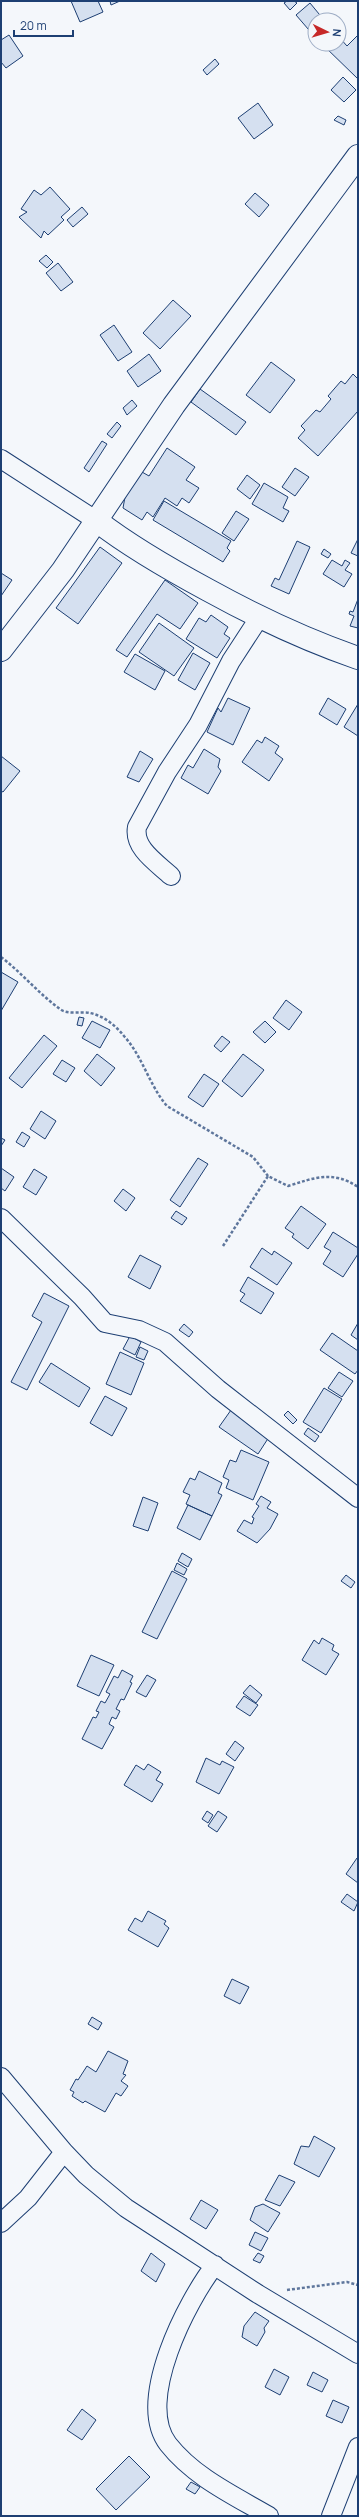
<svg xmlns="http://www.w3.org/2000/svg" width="359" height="2517" font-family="Manrope,sans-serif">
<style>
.building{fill:#d5e0f0;stroke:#1d3f73}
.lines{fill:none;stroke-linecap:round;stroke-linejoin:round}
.minor-casing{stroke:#1d3f73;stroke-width:20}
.tertiary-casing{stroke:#1d3f73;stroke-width:24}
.path{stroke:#5e769c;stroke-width:2.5;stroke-dasharray:3 2;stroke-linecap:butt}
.minor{stroke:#f4f7fb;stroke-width:18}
.tertiary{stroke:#f4f7fb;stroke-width:22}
</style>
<rect width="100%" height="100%" fill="#f4f7fb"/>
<!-- building -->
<path class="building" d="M71,1H98L103,12L80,22Z
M110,1H120L111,5Z
M287,1H294L297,3L290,10L284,3Z
M310,3L324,20H315V37L296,15Z
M9,35L23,56L6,68L1,62V40Z
M358,35V79L322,44H339V37L347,46Z
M215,59L219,64L207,75L203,70Z
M343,77L356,90L344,102L331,90Z
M258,103L273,125L254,139L238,118Z
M338,116L346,120L344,125L334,120Z
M50,187L70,209L61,217L64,220L48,235L44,231L41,238L19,217L27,212L21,209L34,190L41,195Z
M255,193L269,205L259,217L245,204Z
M82,207L88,214L73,227L67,220Z
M46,255L53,262L47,268L39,261Z
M58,263L73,282L61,291L46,273Z
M173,300L191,316L160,349L143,333Z
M114,325L132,352L118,361L100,335Z
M149,354L161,371L138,387L127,371Z
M271,362L295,380L270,413L246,395Z
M353,374L358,379V411L318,456L298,438L305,430L301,426L316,410L320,412L331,399L328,396L341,381L345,384Z
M200,389L246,422L236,435L191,402Z
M132,400L137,406L127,415L123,408Z
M117,422L121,426L112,438L107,434Z
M102,441L107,444L89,472L84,468Z
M167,448L195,467L186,480L199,488L189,503L182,498L177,506L165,498L153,517L147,512L142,520L123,508L125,497L142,472L149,476Z
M295,468L309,477L295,496L282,487Z
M247,475L260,485L250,499L237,489Z
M264,483L288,497L283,508L289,511L283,522L252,504Z
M164,501L231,541L227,548L230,551L223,562L153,520Z
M236,511L249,519L234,541L222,533Z
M358,539V556L351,553Z
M297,541L310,547L289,594L271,586L275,578L279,580Z
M100,547L122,563L78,624L56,608Z
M324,549L331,554L328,558L321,554Z
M332,560L342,566L345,560L350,563L345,570L352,574L344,587L323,574Z
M1,573L12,580L1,596Z
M165,580L198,603L180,629L157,614L127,657L116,650Z
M358,599V628L350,626L354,616L349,614L350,611L353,612Z
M211,615L228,627L224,634L230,638L217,658L186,639L199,618L206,622Z
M159,623L194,648L174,676L139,652Z
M193,653L210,663L195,690L178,680Z
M135,654L165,671L155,690L124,672Z
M228,698L250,708L233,745L207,732L218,708L221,712Z
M328,698L346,709L337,725L319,714Z
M358,704V736L344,727Z
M265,737L279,746L275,753L283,759L269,781L242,762L257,740L262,743Z
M204,749L220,759L218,767L221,771L208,794L181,778L188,765L193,768Z
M140,751L153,759L139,782L127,777Z
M1,756L20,771L3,792L1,791Z
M1,972L18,982L1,1011Z
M286,1000L302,1012L289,1030L273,1018Z
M79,1017L84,1018L82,1026L77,1025Z
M92,1021L110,1030L100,1048L82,1038Z
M265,1021L276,1032L265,1043L253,1032Z
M44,1035L57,1046L22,1088L9,1078Z
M222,1036L230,1042L221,1052L214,1046Z
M97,1054L115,1068L101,1086L84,1071Z
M243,1054L264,1070L242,1097L222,1081Z
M62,1060L75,1068L66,1082L53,1074Z
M204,1074L219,1084L203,1107L188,1097Z
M41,1111L56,1121L45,1139L30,1129Z
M22,1132L30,1137L24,1147L16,1142Z
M1,1138L5,1140L1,1146Z
M198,1158L208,1164L180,1207L170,1200Z
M1,1168L14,1177L5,1191L1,1188Z
M34,1169L47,1177L36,1195L23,1187Z
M123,1189L135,1198L126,1211L114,1201Z
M301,1206L326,1224L308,1249L292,1237L294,1234L285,1228Z
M176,1211L187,1218L182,1225L171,1218Z
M333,1232L358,1248V1254L343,1277L323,1264L331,1251L324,1247Z
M262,1248L272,1255L274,1251L292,1263L277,1285L250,1267Z
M140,1255L161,1266L150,1289L128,1277Z
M248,1277L274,1293L261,1314L240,1301L245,1294L240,1291Z
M44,1293L69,1306L27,1390L11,1382L42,1322L32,1316Z
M358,1323V1340L351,1335Z
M184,1324L193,1332L189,1337L179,1330Z
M332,1333L358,1351V1370L355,1374L320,1350Z
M130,1336L141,1342L135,1355L123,1349Z
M140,1347L148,1351L144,1360L136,1357Z
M120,1352L144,1363L131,1395L106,1384Z
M51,1363L90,1388L79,1407L39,1382Z
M339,1372L353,1381L342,1397L328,1388Z
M324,1388L342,1399L321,1433L303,1422Z
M105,1396L127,1408L112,1436L90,1423Z
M231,1410L269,1437L258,1454L219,1427Z
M288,1411L297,1420L293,1424L284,1415Z
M308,1428L319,1436L315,1442L304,1434Z
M241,1450L269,1462L253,1500L226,1488L229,1480L223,1477L230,1460L236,1462Z
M199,1471L222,1483L218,1493L222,1495L212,1516L186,1504L190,1495L183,1492L190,1478L195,1480Z
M261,1496L271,1502L267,1508L278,1514L270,1529L257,1543L237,1531L244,1520L252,1524L254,1518L252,1517L259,1506L256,1504Z
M143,1497L158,1503L148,1531L133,1526Z
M188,1505L212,1516L200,1540L177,1528Z
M182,1553L192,1559L188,1567L178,1561Z
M177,1563L187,1569L184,1575L174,1570Z
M172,1571L187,1579L157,1639L142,1632Z
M346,1575L355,1582L351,1588L341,1581Z
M322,1638L334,1645L332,1650L339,1654L326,1675L302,1660L314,1640L319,1644Z
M91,1655L114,1665L99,1696L77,1686Z
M122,1670L133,1676L130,1682L132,1683L124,1700L121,1699L116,1709L120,1711L116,1719L112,1717L109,1724L114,1727L102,1749L82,1739L93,1717L96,1718L99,1712L96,1711L101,1701L105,1703L110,1694L106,1692L114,1676L118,1678Z
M147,1675L156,1680L146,1697L136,1692Z
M250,1685L262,1695L256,1703L243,1693Z
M244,1696L258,1705L250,1716L236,1707Z
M235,1741L244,1748L235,1761L226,1754Z
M206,1758L220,1765L222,1761L234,1767L219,1794L196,1782Z
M148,1764L161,1772L156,1780L163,1784L152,1802L124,1785L136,1765L144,1770Z
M207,1811L213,1815L208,1823L202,1819Z
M218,1811L227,1817L217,1832L208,1826Z
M357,1858L358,1859V1883L346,1874Z
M347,1894L358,1902L354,1911L341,1902Z
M148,1911L166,1921L164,1924L169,1928L158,1947L128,1930L135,1918L142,1922Z
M232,1979L249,1987L240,2004L224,1996Z
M92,2017L102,2023L98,2030L88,2024Z
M108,2051L128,2061L123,2074L126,2075L121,2081L128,2086L121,2096L116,2093L105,2112L85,2101L83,2103L72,2096L74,2092L70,2090L76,2079L78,2080L87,2066L96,2072Z
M314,2136L335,2148L319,2177L294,2164L301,2146L309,2147Z
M279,2175L295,2182L280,2206L265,2200Z
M201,2200L218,2210L206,2229L190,2219Z
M263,2204L280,2213L268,2232L250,2220L255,2207Z
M255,2232L268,2238L261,2251L249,2245Z
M151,2253L165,2264L156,2282L141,2271Z
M258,2253L264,2256L260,2263L253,2260Z
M255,2312L269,2321L264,2328L265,2332L257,2346L242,2337L244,2326Z
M274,2369L289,2377L280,2395L265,2387Z
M313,2372L328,2380L322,2392L307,2385Z
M333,2400L349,2407L342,2423L326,2416Z
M82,2409L96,2420L82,2440L67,2430Z
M129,2456L150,2477L116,2510L96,2489Z
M191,2482L200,2487L195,2494L186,2489Z"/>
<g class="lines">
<!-- minor casing -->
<g class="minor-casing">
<path id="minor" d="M1,459L97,521
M171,876C157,863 133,848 137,827L167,772L198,725L231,661L259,618
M1,1218L82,1297L105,1323L139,1330L165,1342L218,1389L358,1498
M1,2077L64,2152L86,2175L126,2208L258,2294L358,2354
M1,2223L28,2198L64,2152
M215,2265C187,2301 135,2401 168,2444C194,2477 233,2495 269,2516
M331,2516L358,2447"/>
</g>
<!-- tertiary casing -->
<g class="tertiary-casing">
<path id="tertiary" d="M97,521C132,548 169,569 208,590C257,617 306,640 358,658
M1,650L63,570L174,405L358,156"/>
</g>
<!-- path -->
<path class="path" d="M1,957C22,973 39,994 60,1009C67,1015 81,1011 90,1013C104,1016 115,1025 124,1036C143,1057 149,1085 167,1106L253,1157L268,1176
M223,1246L268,1176L288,1186C314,1178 333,1170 358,1187
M287,2290L347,2282L358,2285"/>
<!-- minor -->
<use href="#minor" class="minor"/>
<!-- tertiary -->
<use href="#tertiary" class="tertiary"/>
</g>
<!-- border -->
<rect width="359" height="2517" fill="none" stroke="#1d3f73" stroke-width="4"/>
<!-- north arrow -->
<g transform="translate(327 32) rotate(95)"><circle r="19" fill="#f4f7fb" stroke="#9eadc5"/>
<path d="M0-3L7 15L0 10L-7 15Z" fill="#c62828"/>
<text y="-6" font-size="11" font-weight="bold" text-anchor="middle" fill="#1d3f73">N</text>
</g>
<!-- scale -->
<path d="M14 30v6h59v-6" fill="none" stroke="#1d3f73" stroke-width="2"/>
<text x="20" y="30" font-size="12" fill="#1d3f73" stroke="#f4f7fb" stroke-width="3" paint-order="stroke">20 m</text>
</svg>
